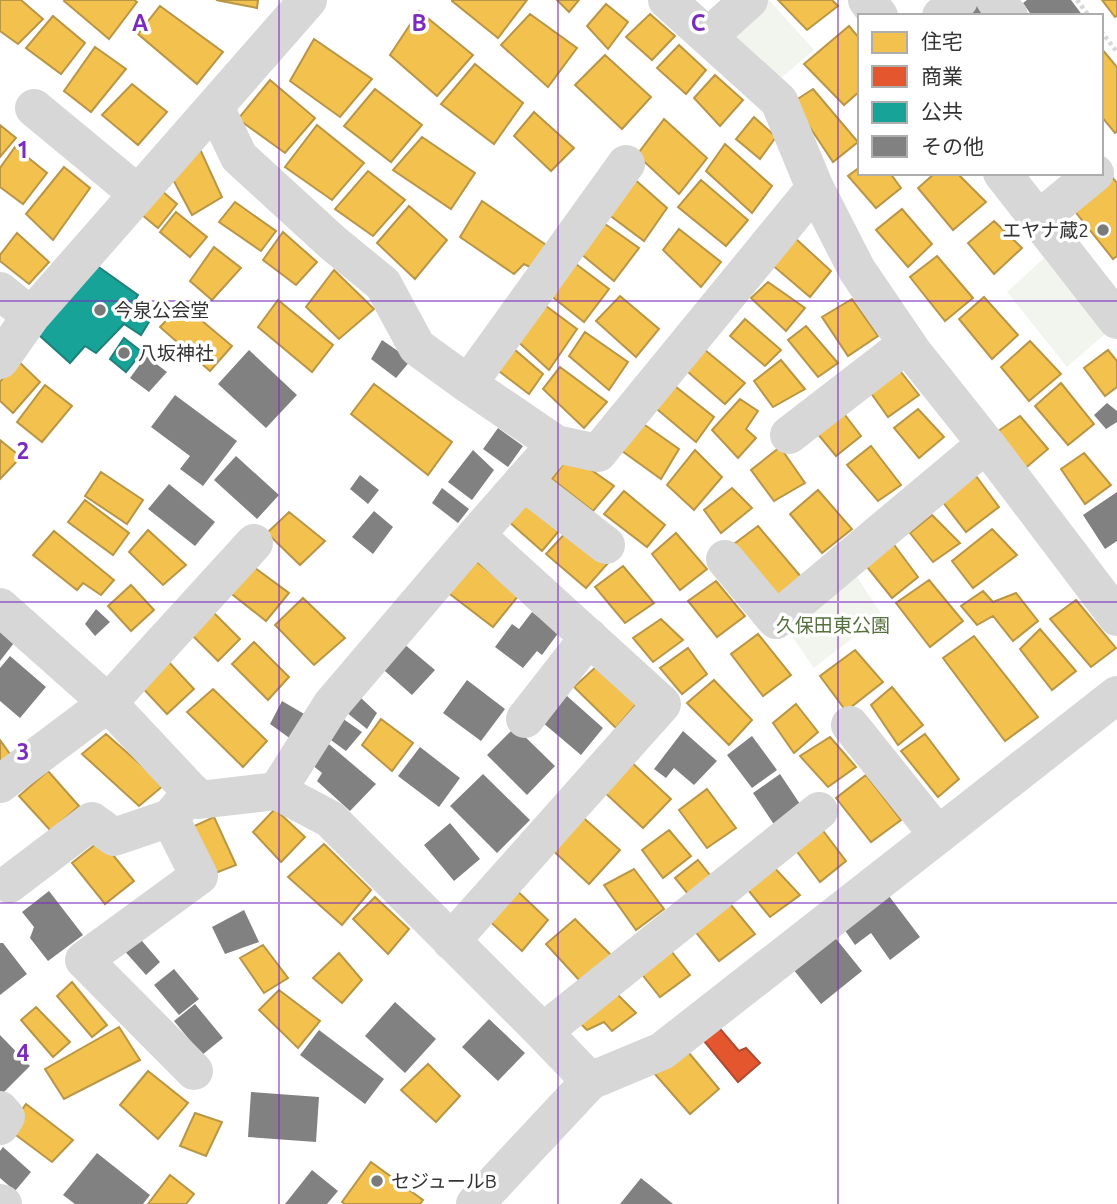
<svg xmlns="http://www.w3.org/2000/svg" width="1117" height="1204" font-family="Ubuntu,'Noto Sans JP',sans-serif">
<style>
.green{fill:#f1f5ed}
.homes{fill:#f2c14e;stroke:#b99646;stroke-width:2}
.shops{fill:#e4572e;stroke:#af4c30;stroke-width:2}
.public{fill:#17a398;stroke:#1f817a;stroke-width:2}
.building{fill:#818181}
.lines{fill:none;stroke-linecap:round;stroke-linejoin:round}
.path{stroke:#d6d6d6;stroke-width:4.5;stroke-dasharray:3.5 3.5;stroke-linecap:butt}
.minor{stroke:#d7d7d7;stroke-width:38}
.grid{fill:none;stroke:#7b2cbf;stroke-width:2;stroke-opacity:0.55}
.poi-dot{fill:#7a7a7a;stroke:#fff;stroke-width:2.5}
.labels{text-anchor:middle;stroke-width:7;stroke-linejoin:round;paint-order:stroke}
.poi-label{font-size:19px;fill:#333;stroke:#fff;text-anchor:start}
.park-label{font-size:19px;fill:#56703f;stroke:#fff}
.grid-label{font-size:23px;text-anchor:middle;font-weight:bold;fill:#7b2cbf;stroke:#fff;stroke-width:7;stroke-linejoin:round;paint-order:stroke}
</style>
<rect width="100%" height="100%" fill="#fff"/>
<!-- green -->
<path class="green" d="M767,0H769L814,50L776,82L725,35Z
M1044,258L1105,334L1067,367L1007,292Z
M857,577L882,615L814,668L788,631Z"/>
<!-- homes -->
<path class="homes" d="M0,0H21L43,19L18,44L0,31Z
M65,0H134L137,2L109,39L64,1Z
M216,0H258L257,8Z
M452,0H527L498,38L452,1Z
M557,0H579L569,12Z
M778,0H832L838,6L807,30Z
M1102,0H1117V16L1115,17Z
M606,4L628,22L608,49L587,26Z
M160,6L223,52L197,84L138,34Z
M419,11L473,55L437,96L390,55Z
M530,14L577,48L548,87L501,45Z
M650,14L675,36L652,60L626,37Z
M53,16L85,43L61,74L26,48Z
M849,26L860,39V91L844,105L804,64Z
M314,39L372,79L340,117L290,81Z
M679,45L706,70L686,94L657,68Z
M95,47L126,69L91,112L64,91Z
M1101,48L1117,67V132L1115,133L1101,116Z
M605,55L651,97L622,129L575,85Z
M475,64L523,103L494,144L441,104Z
M715,75L743,100L720,126L694,98Z
M270,80L315,118L285,153L238,119Z
M132,84L167,112L138,145L102,115Z
M375,89L422,125L391,162L344,126Z
M813,89L858,142L833,162L793,102Z
M534,112L574,148L551,171L514,136Z
M754,117L776,137L760,159L736,139Z
M664,119L707,158L679,194L637,155Z
M0,125L16,138L0,157Z
M317,125L364,163L332,200L285,167Z
M422,137L475,173L451,209L393,170Z
M725,144L772,186L752,213L706,171Z
M15,147L47,173L23,204L0,187V168Z
M199,147L222,197L192,215L168,170Z
M64,167L90,188L53,240L26,214Z
M860,167V173H890L901,188L876,208L848,176Z
M368,171L405,200L373,236L335,209Z
M1108,172L1117,183V256L1113,259L1069,204Z
M935,173H957L986,202L953,230L918,188Z
M632,177L667,208L644,241L604,211Z
M701,180L748,220L726,246L678,207Z
M155,185L177,204L158,228L135,209Z
M482,201L549,247L532,268L524,264L514,274L460,237Z
M235,202L276,231L261,251L219,222Z
M409,206L447,240L415,279L377,243Z
M902,209L932,244L908,267L876,230Z
M176,212L207,237L190,257L160,232Z
M598,219L639,248L614,281L575,249Z
M994,221L1022,248L994,274L968,243Z
M679,229L721,262L701,287L663,250Z
M283,232L317,262L296,285L263,260Z
M17,233L49,262L29,284L0,261V255Z
M795,238L831,271L810,297L770,263Z
M214,247L241,268L212,300L190,281Z
M937,256L973,298L945,321L910,277Z
M568,258L609,289L584,322L545,291Z
M334,270L374,309L339,339L306,307Z
M768,282L805,308L786,331L751,298Z
M620,296L659,329L636,357L596,321Z
M984,297L1018,335L992,359L959,319Z
M852,299L878,336L848,356L822,317Z
M278,300L333,345L312,372L258,327Z
M538,300L577,329L549,370L513,337Z
M182,304L232,346L210,371L160,327Z
M745,319L781,350L765,366L730,336Z
M806,326L838,363L818,377L788,340Z
M585,332L628,362L609,390L569,356Z
M1030,341L1061,374L1029,401L1001,367Z
M507,343L543,374L529,394L491,365Z
M699,345L745,383L725,404L681,366Z
M1108,350L1117,361V387L1105,396L1084,368Z
M17,360L40,382L13,413L0,401V382Z
M781,360L805,389L773,407L754,381Z
M560,367L607,402L584,428L543,389Z
M897,367L919,395L888,417L866,386Z
M671,383L714,417L696,442L652,405Z
M1061,383L1094,424L1068,445L1035,406Z
M374,384L452,442L428,475L351,414Z
M45,385L72,406L42,442L17,422Z
M740,399L758,411L746,429L756,438L738,458L712,430Z
M839,407L861,436L836,456L812,427Z
M918,409L944,437L919,458L894,428Z
M1020,416L1048,449L1022,471L994,434Z
M642,423L679,449L661,479L618,448Z
M0,440L21,457L0,479Z
M871,446L901,485L878,501L847,465Z
M780,447L805,483L774,501L751,470Z
M695,450L722,477L694,510L667,485Z
M1084,453L1111,485L1085,504L1061,469Z
M570,455L614,486L593,511L552,479Z
M101,472L143,500L127,524L85,496Z
M976,476L999,507L966,532L942,501Z
M732,488L752,508L721,533L704,510Z
M818,490L852,529L822,553L790,514Z
M624,491L665,525L647,547L604,514Z
M525,496L563,526L542,551L507,520Z
M85,500L129,533L113,555L68,522Z
M289,512L325,541L300,565L267,533Z
M932,515L960,543L933,562L910,533Z
M758,526L802,578L779,598L734,544Z
M992,529L1017,555L973,588L952,561Z
M148,530L186,565L163,585L129,552Z
M568,530L609,562L586,588L546,554Z
M54,531L114,580L101,595L83,583L77,590L33,555Z
M676,533L707,569L680,590L652,554Z
M892,542L918,577L892,598L863,562Z
M472,558L519,595L493,627L446,591Z
M251,565L289,593L266,621L228,591Z
M623,566L654,603L625,623L595,587Z
M929,580L963,621L930,647L896,603Z
M716,581L745,616L717,637L688,601Z
M131,585L154,610L131,631L108,606Z
M983,591L993,602L1016,593L1038,621L1013,641L993,616L977,625L961,606Z
M303,598L345,638L314,665L275,625Z
M1076,600L1116,648L1091,667L1050,619Z
M209,608L240,639L218,661L187,630Z
M661,619L683,640L653,662L633,638Z
M1040,629L1076,671L1052,690L1020,649Z
M758,634L791,675L763,696L731,654Z
M974,636L1038,717L1005,741L943,658Z
M254,642L289,677L268,700L232,664Z
M688,648L707,674L682,694L660,668Z
M855,650L883,682L846,711L820,676Z
M165,658L194,689L167,714L138,683Z
M599,664L639,701L616,728L574,687Z
M714,680L752,720L729,745L687,703Z
M892,687L923,725L898,745L871,705Z
M213,689L267,741L243,767L187,712Z
M796,704L818,732L794,753L773,723Z
M381,719L413,743L392,771L362,745Z
M106,734L164,785L139,806L82,754Z
M925,734L959,779L938,797L901,751Z
M830,737L856,767L828,787L800,756Z
M0,740L15,761L0,771Z
M629,760L671,799L643,828L601,789Z
M48,771L79,806L51,831L19,796Z
M866,775L901,820L871,842L836,798Z
M707,789L736,828L707,848L679,810Z
M275,809L305,837L281,862L253,832Z
M578,813L620,850L589,884L548,846Z
M214,817L236,865L213,874L192,827Z
M821,828L846,861L820,882L792,845Z
M669,830L691,856L663,878L642,850Z
M101,840L134,881L105,904L72,863Z
M324,844L371,890L342,925L288,877Z
M698,860L713,879L692,899L675,878Z
M770,863L800,895L770,917L745,886Z
M634,869L664,909L636,930L604,885Z
M510,884L548,920L522,951L483,915Z
M375,897L409,929L388,954L353,919Z
M726,899L755,934L719,961L690,925Z
M575,919L612,956L581,982L546,944Z
M263,945L288,978L264,993L240,958Z
M668,947L690,975L660,997L637,968Z
M339,953L362,980L342,1003L313,978Z
M72,982L107,1025L92,1037L57,996Z
M279,990L320,1021L298,1048L259,1010Z
M613,990L636,1013L612,1031L604,1022L587,1030L576,1019Z
M36,1007L70,1042L53,1057L21,1020Z
M119,1027L140,1060L64,1099L45,1069Z
M684,1047L719,1089L690,1114L654,1073Z
M428,1064L460,1096L436,1122L401,1090Z
M148,1071L188,1103L158,1139L120,1105Z
M26,1104L73,1140L52,1162L8,1129Z
M195,1113L222,1122L206,1156L180,1146Z
M371,1162L423,1200L420,1204H345L342,1202Z
M170,1175L194,1194L186,1204H148Z"/>
<!-- shops -->
<path class="shops" d="M715,1023L739,1051L746,1048L760,1063L738,1082L700,1036Z"/>
<!-- public -->
<path class="public" d="M93,263L138,295L133,303L152,317L141,335L124,324L96,353L85,346L70,363L39,335Z
M124,338L142,352L126,372L110,359Z"/>
<!-- building -->
<path class="building" d="M1027,0H1071L1083,16H1032L1023,3Z
M975,1L986,16H956Z
M382,340L411,360L396,378L371,359Z
M249,350L297,395L266,428L218,384Z
M146,356L167,372L149,392L130,378Z
M175,395L237,441L203,486L180,469L190,456L151,427Z
M1107,403L1117,411V422L1106,429L1094,415Z
M498,428L523,446L508,467L483,449Z
M473,450L494,470L472,500L448,482Z
M236,456L279,495L257,519L214,480Z
M360,475L379,490L368,504L350,489Z
M169,484L215,522L195,546L148,509Z
M442,488L469,509L458,523L432,503Z
M1117,492V541L1105,549L1083,515Z
M374,511L393,527L373,554L352,537Z
M96,609L110,622L95,636L85,624Z
M532,612L559,632L542,655L537,651L523,668L495,647L512,624L519,629Z
M0,626L17,639L0,661Z
M397,638L435,670L412,695L377,664Z
M10,656L46,687L20,718L0,701V668Z
M467,680L505,709L481,741L443,713Z
M558,688L603,728L581,755L536,717Z
M360,697L377,713L367,729L346,712Z
M282,701L311,718L295,742L270,724Z
M339,716L362,732L346,751L324,735Z
M515,727L555,766L527,795L487,755Z
M683,731L717,761L694,785L674,768L666,778L654,769Z
M752,736L777,770L752,788L727,755Z
M324,740L376,784L350,811L317,781L322,773L306,760Z
M420,747L460,778L439,807L398,776Z
M483,774L530,820L497,853L450,806Z
M780,774L802,807L775,826L753,793Z
M450,823L480,859L454,881L424,845Z
M49,891L83,935L48,961L30,938L34,927L22,912Z
M889,896L920,937L890,960L871,933L855,945L844,929Z
M244,910L259,942L225,954L212,927Z
M829,930L862,971L821,1004L789,964Z
M136,934L160,962L146,975L121,947Z
M0,943H3L27,974L0,995Z
M174,969L199,999L179,1015L154,985Z
M395,1002L436,1039L405,1073L365,1036Z
M195,1004L223,1038L202,1055L174,1021Z
M489,1019L525,1053L498,1081L462,1047Z
M319,1030L384,1079L365,1104L300,1055Z
M0,1035L30,1066L0,1096Z
M251,1092L319,1097L316,1142L248,1137Z
M3,1147L31,1172L15,1191L0,1178V1151Z
M97,1153L150,1195L143,1204H75L63,1195Z
M312,1170L338,1191L327,1204H285Z
M641,1178L673,1204H620Z"/>
<g class="lines">
<!-- path -->
<path class="path" d="M1077,0L1089,16
M1101,31L1117,52"/>
<!-- minor -->
<path class="minor" d="M667,0L779,101L815,188L857,270L912,351L986,444L1117,617
M867,0L879,16
M995,0L1009,16
M941,16L959,0
M708,37L749,0
M34,108L138,194
M1002,173L1117,320
M1039,219L1095,173
M0,291L31,316
M0,360L31,316L308,0
M468,384L626,164
M789,435L907,344
M556,444L598,453L815,188
M523,481L606,545
M725,559L776,620L986,444
M0,607L108,703L199,800L277,791L332,704L476,535L556,444L468,384L417,347L383,284L333,243L239,157L215,107
M525,719L589,637
M850,725L938,835
M0,784L108,703L254,543
M277,791L330,819L543,1032L590,1081
M192,792L170,818L199,876L84,960L194,1071
M9,884L92,821L114,837L170,818
M451,941L662,704L476,535
M543,1032L819,811
M0,1110L6,1117L0,1126
M0,1203L3,1204
M475,1204L590,1081L662,1051L1117,695"/>
</g>
<!-- grid -->
<path class="grid" d="M279,0V1204M558,0V1204M838,0V1204M0,301H1117M0,602H1117M0,903H1117"/>
<!-- markers -->
<g class="poi-dot">
<circle cx="1103" cy="230" r="7"/>
<circle cx="100" cy="310" r="7"/>
<circle cx="124" cy="353" r="7"/>
<circle cx="377" cy="1181" r="7"/>
</g>
<g class="labels">
<!-- poi labels -->
<g class="poi-label">
<text x="1089" y="237" text-anchor="end">エヤナ蔵2</text>
<text x="114" y="317">今泉公会堂</text>
<text x="138" y="360">八坂神社</text>
<text x="391" y="1188">セジュールB</text>
</g>
<!-- park labels -->
<g class="park-label">
<text x="833" y="632">久保田東公園</text>
</g>
</g>
<g class="grid-label">
<text x="140" y="31">A</text>
<text x="419" y="31">B</text>
<text x="698" y="31">C</text>
<text x="23" y="158">1</text>
<text x="23" y="459">2</text>
<text x="23" y="760">3</text>
<text x="23" y="1061">4</text>
</g>
<!-- legend -->
<rect x="858" y="14" width="245" height="161" fill="#ffffff" stroke="#adadad" stroke-width="2"/>
<rect x="872" y="32" width="35" height="21" fill="#f2c14e" stroke="#adadad" stroke-width="2"/>
<text x="921" y="49" font-size="21" fill="#333333">住宅</text>
<rect x="872" y="66" width="35" height="21" fill="#e4572e" stroke="#adadad" stroke-width="2"/>
<text x="921" y="84" font-size="21" fill="#333333">商業</text>
<rect x="872" y="102" width="35" height="21" fill="#17a398" stroke="#adadad" stroke-width="2"/>
<text x="921" y="119" font-size="21" fill="#333333">公共</text>
<rect x="872" y="136" width="35" height="21" fill="#818181" stroke="#adadad" stroke-width="2"/>
<text x="921" y="154" font-size="21" fill="#333333">その他</text>
</svg>
